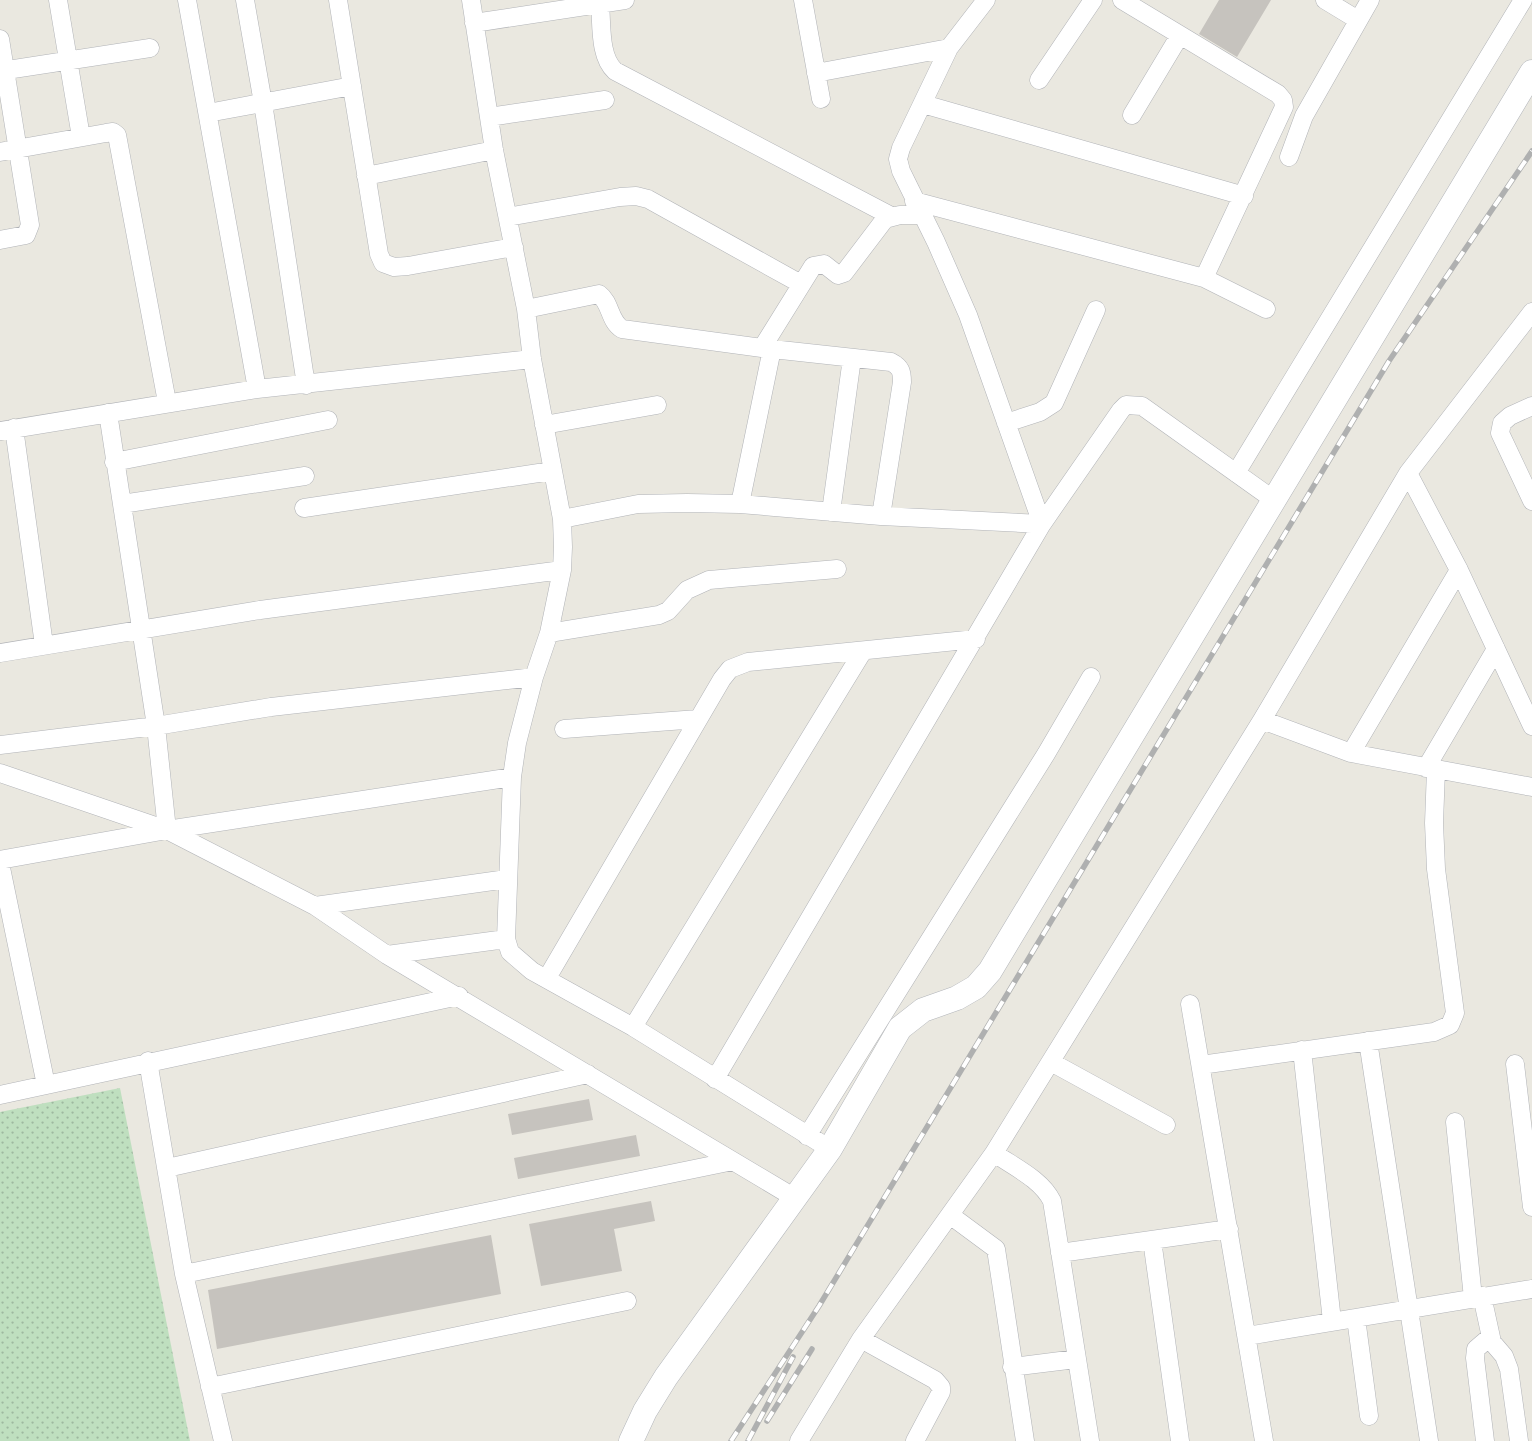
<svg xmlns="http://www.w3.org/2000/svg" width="1532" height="1441" font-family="'DejaVu Sans',sans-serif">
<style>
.park{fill:url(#park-dots)}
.building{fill:#c6c3be}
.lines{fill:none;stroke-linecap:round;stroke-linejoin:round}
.street-casing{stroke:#b1b3b7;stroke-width:19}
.secondary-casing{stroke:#b2b5ba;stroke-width:25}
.street{stroke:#fff;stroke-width:18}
.secondary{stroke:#fff;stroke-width:24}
.rail-casing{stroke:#afb0b0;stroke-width:5.5}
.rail{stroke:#fff;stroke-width:4;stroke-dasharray:11;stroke-linecap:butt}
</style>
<defs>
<pattern id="park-dots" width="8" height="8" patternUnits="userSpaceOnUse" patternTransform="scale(1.25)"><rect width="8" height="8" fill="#bfdfbf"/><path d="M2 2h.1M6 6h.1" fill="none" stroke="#9eb89f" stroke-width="1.8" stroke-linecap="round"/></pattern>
</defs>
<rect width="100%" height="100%" fill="#eae8e0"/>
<!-- park -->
<path class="park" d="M120,1088L190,1441H0V1112Z"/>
<!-- building -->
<path class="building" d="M1219,0H1271L1237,57L1199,34Z
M589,1099L593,1120L512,1135L508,1114Z
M636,1135L640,1156L518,1179L514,1158Z
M651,1201L655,1221L614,1229L622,1271L541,1286L529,1224Z
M491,1235L501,1294L217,1349L208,1290Z"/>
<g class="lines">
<!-- street casing -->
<g class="street-casing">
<path id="street" d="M58,0L81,137
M187,0L257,389
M245,0L263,103L306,385
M338,0L379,254L383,263L394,267L408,266L514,247
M471,0L494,150L526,309L532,359L562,519L563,547L562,570L549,633L534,677L517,743L512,777L506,939L510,952L532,971L633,1027L830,1149
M803,0L821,99
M1122,0L1278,94L1283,100L1284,107L1204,278
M1325,0L1358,20
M600,4C602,25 599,56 615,71L891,216
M474,23L625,0
M0,39L30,225L26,235L0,240
M0,71L150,48
M816,73L949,48
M1039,80L1093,0
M923,104L1244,196
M208,113L352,86
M1132,115L1180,35
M489,117L605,100
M0,152L106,133L113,132L117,135L167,402
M1289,157L1304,116L1370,0
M366,176L494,150
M914,201L1204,278L1266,309
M508,217L620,197L636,196L648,199L801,284
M526,309L599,294C611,303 609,321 622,329L762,348L891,362C901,367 902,372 902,382L881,516
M762,348L813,266L824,264L838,275L844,273L885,219L900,215H922
M1532,406L1510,416L1502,423L1500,433L1532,501
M108,413L156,726L167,830
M1006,423L1040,412L1054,403L1096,310
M544,425L657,405
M14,428L44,645
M0,431L257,389L532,359
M114,462L328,420
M1236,473L1523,0
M1408,473L1459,570L1532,726
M122,504L305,476
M740,504L772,349
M304,508L552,471
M831,512L852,358
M562,519L638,504L687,503L740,504L881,516L1042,524L968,315L936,242L901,171L898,159L901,148L949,48L986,0
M549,633L659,615L668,611L687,590L709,580L837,569
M0,653L260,610L562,570
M1262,720L1351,753L1532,787
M564,729L698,719
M0,745L156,726L271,707L534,677
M1351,753L1459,570
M1426,768L1496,649
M0,773L167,830L512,777
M0,860L167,830L315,906L387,955L795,1198
M0,863L46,1085
M315,906L507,879
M387,955L506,939
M547,978L722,679L730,669L748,662L976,639
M1190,1004L1264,1441
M633,1027L863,651
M1368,1041L1429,1441
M1302,1050L1332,1321
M148,1061L184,1274L223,1441
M1051,1062L1166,1125
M1515,1064L1532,1207
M1201,1065L1434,1032L1450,1025L1455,1013L1436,869L1434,823L1436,770
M715,1079L1042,524L1121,410L1126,405L1142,406L1274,500
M0,1095L459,996
M1455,1122L1473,1298
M807,1136L1046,754L1091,677
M994,1153C1014,1167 1041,1179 1052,1201L1090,1441
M167,1168L588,1074
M950,1215L996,1249L1025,1441
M1152,1240L1180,1441
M1060,1253L1229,1229
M184,1274L733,1161
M1482,1296L1492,1342L1504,1356L1509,1369L1519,1441
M1356,1318L1369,1416
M1247,1336L1532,1289
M861,1339L935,1380L941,1387V1392L915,1441
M1012,1367L1076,1359
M210,1387L627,1301
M799,1441L861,1339L994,1153L1262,720L1408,473L1532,312
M1485,1441L1475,1358L1476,1349L1490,1337"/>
</g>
<!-- secondary casing -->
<g class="secondary-casing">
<path id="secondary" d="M631,1441L645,1411L666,1377L830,1149L900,1028L923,1010L957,998L976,987L990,971L1532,72"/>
</g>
<!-- street -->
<use href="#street" class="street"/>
<!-- secondary -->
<use href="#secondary" class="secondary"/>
<!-- rail casing -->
<g class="rail-casing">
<path id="rail" d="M767,1421L812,1349
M731,1441L819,1306L1389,361L1532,151
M748,1441L793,1357"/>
</g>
<!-- rail -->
<use href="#rail" class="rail"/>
</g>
</svg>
